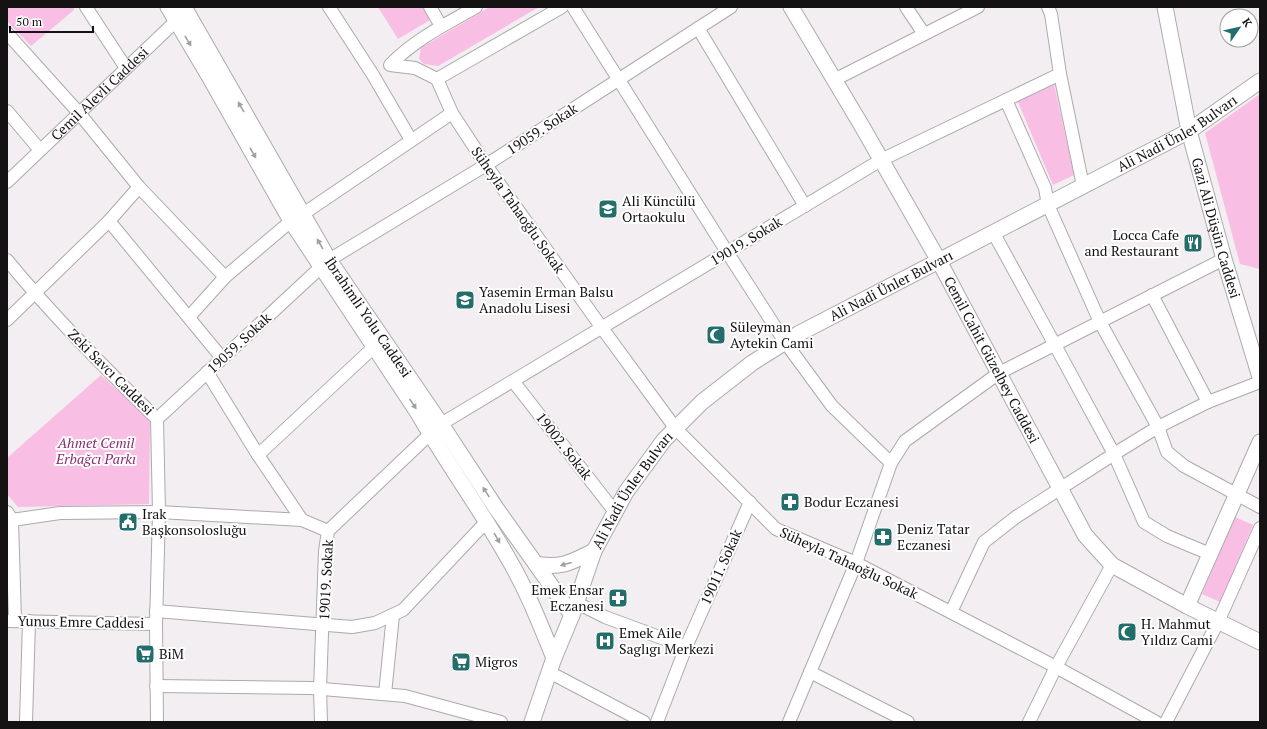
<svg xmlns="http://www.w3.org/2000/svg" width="1267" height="729" font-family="'PT Serif',serif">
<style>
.green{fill:#f9bee3}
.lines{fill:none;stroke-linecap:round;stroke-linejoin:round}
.minor-casing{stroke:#ada9ac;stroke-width:14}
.tertiary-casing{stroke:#ada9ac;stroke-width:17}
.minor{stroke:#fff;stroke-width:12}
.tertiary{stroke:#fff;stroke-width:15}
.oneway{fill:#a1a0a1}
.labels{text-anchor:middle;stroke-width:4;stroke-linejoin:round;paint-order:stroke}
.street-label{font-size:14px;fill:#141213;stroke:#fff}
.poi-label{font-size:14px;fill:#141213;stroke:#fff;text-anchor:start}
.park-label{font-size:14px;font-style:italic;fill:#892d6f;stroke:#fff}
</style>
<rect width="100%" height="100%" fill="#f3eef1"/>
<!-- green -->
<path class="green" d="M7,7H74V10L31,46L7,21Z
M378,7H422L430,20L398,39Z
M489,7H539L438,66L424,64L419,59L421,48Z
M1054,84L1074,175L1053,185L1018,102Z
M1260,94V269L1240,264L1205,133Z
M101,375L150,420L149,504L18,507L7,494V458Z
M1235,517L1253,525L1220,602L1202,594Z"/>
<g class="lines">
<!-- minor casing -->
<g class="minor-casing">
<g id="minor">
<path d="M86,7L126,68"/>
<path d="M329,7L373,75L411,140"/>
<path d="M430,7L441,26"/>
<path d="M476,7C446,24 414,40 390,65L415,68L437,79L562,7"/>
<path d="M573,7L727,252L785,342L832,406L891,463"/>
<path d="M906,7L924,34"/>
<path d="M1048,7L1051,14L1060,74L1083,186"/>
<path d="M698,28L805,206"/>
<path d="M7,33L79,113L139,187L225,277"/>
<path d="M437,79L452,113L486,165L602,328L676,429L776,529L856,563L1056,667L1156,722"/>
<path d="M834,80L978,7"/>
<path d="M1006,100L1045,188L1048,205L1100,322L1158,427L1167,452L1184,466L1260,507"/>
<path d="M7,111L40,150"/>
<path id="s1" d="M7,182L176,21"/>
<path d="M303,214L452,113"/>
<path d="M109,221L222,358"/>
<path d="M993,232L1055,345L1114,454L1144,522L1167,536L1210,554"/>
<path d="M7,260C53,316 105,368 157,419L159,512L156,624L157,722"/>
<path d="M329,260L486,165L731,7"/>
<path d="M1152,295L1208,402"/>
<path d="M189,317L225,277L291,221"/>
<path d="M7,320L109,221L139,187"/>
<path d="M207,372L258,455L302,520L328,531"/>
<path d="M513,381L615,512"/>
<path d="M157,419L321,267"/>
<path d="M441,424L881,160L1060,74"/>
<path d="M258,455L374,347"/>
<path d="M7,512L12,520L15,621"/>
<path d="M12,520L60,513L159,512L302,520"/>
<path d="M577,603L605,617L686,647"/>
<path d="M156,611L352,627L375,623L403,610L487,521"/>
<path d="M951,612L984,542L1016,517L1114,454L1158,427L1208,402L1260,382"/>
<path d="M7,621L156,624"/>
<path d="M549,672L644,722"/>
<path d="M810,672L908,722"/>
<path d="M156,686L311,688L405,696L501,722"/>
<path d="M385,694L393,615"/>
<path d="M26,722L29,621"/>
<path d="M321,722L320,689L325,551L328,531L430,434"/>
<path d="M657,722L686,647L750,502"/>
<path d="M789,722L856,563L891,463L905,441L999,373L1224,259"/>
<path d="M1029,722L1056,667L1112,565"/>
<path d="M1166,722L1218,622L1260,528"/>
</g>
</g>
<!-- tertiary casing -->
<g class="tertiary-casing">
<g id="tertiary">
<path d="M168,7L210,78L291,221L418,413C446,462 480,508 508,558C527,590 540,624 554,658"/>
<path id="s2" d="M184,7L329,260L441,424L496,508L572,615"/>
<path id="s3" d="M791,7L863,128L939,261L1085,535L1112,565L1187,606L1260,642"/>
<path id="s4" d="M1165,7L1189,131L1224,259L1260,377"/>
<path d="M536,564C561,569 572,562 594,551"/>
<path d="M1187,606L1260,442"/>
<path id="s5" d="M532,722L554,658L572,615L594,551L626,492L664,440L702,402L752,363L798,334L1189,131L1260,81"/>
</g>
</g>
<!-- minor -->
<use href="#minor" class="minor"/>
<!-- tertiary -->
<use href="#tertiary" class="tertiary"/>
</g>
<!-- one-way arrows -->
<defs><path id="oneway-solid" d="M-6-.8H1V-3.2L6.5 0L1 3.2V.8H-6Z"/></defs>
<g class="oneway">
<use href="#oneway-solid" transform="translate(188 41) rotate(59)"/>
<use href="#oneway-solid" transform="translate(241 107) rotate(-120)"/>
<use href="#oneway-solid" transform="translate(253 153) rotate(60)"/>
<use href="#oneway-solid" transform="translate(320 244) rotate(-120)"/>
<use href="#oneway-solid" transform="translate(413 404) rotate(56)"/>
<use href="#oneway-solid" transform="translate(486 492) rotate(-123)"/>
<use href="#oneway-solid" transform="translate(497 538) rotate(60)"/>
<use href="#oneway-solid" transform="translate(566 564) rotate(165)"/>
</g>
<!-- icons -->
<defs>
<g id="school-square" transform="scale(1)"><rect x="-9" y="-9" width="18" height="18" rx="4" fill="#236e6a" stroke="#fff"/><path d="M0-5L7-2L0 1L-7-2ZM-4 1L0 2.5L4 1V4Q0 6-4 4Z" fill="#fff"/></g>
<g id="restaurant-square" transform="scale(1)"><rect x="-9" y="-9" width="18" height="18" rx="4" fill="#236e6a" stroke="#fff"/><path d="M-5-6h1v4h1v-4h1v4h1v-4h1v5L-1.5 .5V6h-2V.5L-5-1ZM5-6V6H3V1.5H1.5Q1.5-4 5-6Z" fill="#fff"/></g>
<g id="mosque-square" transform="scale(1)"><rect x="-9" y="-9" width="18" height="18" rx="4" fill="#236e6a" stroke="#fff"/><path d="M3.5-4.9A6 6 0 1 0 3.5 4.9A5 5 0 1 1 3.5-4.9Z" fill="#fff"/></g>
<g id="pharmacy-square" transform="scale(1)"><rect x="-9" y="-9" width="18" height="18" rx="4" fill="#236e6a" stroke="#fff"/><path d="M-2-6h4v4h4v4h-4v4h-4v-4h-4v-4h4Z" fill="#fff"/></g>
<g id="civic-square" transform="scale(1)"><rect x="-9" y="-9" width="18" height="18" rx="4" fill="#236e6a" stroke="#fff"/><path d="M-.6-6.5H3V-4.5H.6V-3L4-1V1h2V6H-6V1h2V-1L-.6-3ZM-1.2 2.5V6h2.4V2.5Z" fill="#fff"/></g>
<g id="hospital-square" transform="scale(1)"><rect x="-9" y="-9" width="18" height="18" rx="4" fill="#236e6a" stroke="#fff"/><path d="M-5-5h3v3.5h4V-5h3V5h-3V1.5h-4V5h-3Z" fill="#fff"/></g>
<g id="supermarket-square" transform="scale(1)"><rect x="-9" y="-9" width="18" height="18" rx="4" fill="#236e6a" stroke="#fff"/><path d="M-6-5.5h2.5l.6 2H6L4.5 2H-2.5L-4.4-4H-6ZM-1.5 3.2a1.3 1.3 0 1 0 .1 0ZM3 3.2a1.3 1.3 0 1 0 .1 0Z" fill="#fff"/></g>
</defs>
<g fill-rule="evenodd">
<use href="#school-square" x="608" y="209"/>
<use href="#restaurant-square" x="1193" y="243"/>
<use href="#school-square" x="465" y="300"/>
<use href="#mosque-square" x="716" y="335"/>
<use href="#pharmacy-square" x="790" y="502"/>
<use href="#civic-square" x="128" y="522"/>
<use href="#pharmacy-square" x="883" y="537"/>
<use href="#pharmacy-square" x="618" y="598"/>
<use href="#mosque-square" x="1127" y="632"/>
<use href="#hospital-square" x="605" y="641"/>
<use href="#supermarket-square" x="145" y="654"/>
<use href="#supermarket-square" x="461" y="662"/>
</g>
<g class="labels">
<!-- street labels -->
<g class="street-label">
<text dy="5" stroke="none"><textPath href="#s1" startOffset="128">Cemil Alevli Caddesi</textPath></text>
<text transform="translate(542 129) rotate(-33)" y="5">19059. Sokak</text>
<text dy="5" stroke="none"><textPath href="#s5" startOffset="914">Ali Nadi Ünler Bulvarı</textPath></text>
<text transform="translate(518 210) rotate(55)" y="5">Süheyla Tahaoğlu Sokak</text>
<text dy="5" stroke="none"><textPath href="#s4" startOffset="227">Gazi Ali Düşün Caddesi</textPath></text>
<text transform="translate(746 241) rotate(-31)" y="5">19019. Sokak</text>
<text dy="5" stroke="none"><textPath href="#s5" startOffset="590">Ali Nadi Ünler Bulvarı</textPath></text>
<text dy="5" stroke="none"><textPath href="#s2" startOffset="361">İbrahimli Yolu Caddesi</textPath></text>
<text transform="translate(239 343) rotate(-43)" y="5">19059. Sokak</text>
<text dy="5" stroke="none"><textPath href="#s3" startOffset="406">Cemil Cahit Güzelbey Caddesi</textPath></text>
<text transform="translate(111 372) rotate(45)" y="5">Zeki Savcı Caddesi</text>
<text transform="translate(564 446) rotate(52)" y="5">19002. Sokak</text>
<text dy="5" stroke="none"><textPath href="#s5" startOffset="254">Ali Nadi Ünler Bulvarı</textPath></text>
<text transform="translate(849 563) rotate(25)" y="5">Süheyla Tahaoğlu Sokak</text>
<text transform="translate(721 567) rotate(-66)" y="5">19011. Sokak</text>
<text transform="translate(326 580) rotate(-87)" y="5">19019. Sokak</text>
<text transform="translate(81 622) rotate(1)" y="5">Yunus Emre Caddesi</text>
</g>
<!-- poi labels -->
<g class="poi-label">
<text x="622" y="206">Ali Küncülü<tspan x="622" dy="16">Ortaokulu</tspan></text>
<text x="1179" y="240" text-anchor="end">Locca Cafe<tspan x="1179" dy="16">and Restaurant</tspan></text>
<text x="479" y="297">Yasemin Erman Balsu<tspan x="479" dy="16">Anadolu Lisesi</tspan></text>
<text x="730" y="332">Süleyman<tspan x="730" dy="16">Aytekin Cami</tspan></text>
<text x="804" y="507">Bodur Eczanesi</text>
<text x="142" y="519">Irak<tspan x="142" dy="16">Başkonsolosluğu</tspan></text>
<text x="897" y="534">Deniz Tatar<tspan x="897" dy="16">Eczanesi</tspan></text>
<text x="604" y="595" text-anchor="end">Emek Ensar<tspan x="604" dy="16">Eczanesi</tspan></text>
<text x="1141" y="629">H. Mahmut<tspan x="1141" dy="16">Yıldız Cami</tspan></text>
<text x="619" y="638">Emek Aile<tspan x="619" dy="16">Saglıgı Merkezi</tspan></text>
<text x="159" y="659">BiM</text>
<text x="475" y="667">Migros</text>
</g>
<!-- park labels -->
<g class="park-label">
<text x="96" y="448">Ahmet Cemil<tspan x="96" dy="16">Erbağcı Parkı</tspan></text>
</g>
</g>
<!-- border -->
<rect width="1267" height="729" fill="none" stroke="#141213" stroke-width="16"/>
<!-- north arrow -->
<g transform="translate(1239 28) rotate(56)"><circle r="19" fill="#ffffff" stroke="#a1a0a1"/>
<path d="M0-3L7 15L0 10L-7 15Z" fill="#236e6a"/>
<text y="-6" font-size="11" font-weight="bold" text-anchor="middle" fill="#141213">K</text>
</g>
<!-- scale -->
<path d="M10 26v6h83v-6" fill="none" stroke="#141213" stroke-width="2"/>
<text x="16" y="26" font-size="12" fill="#141213" stroke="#ffffff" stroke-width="3" paint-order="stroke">50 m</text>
</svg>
